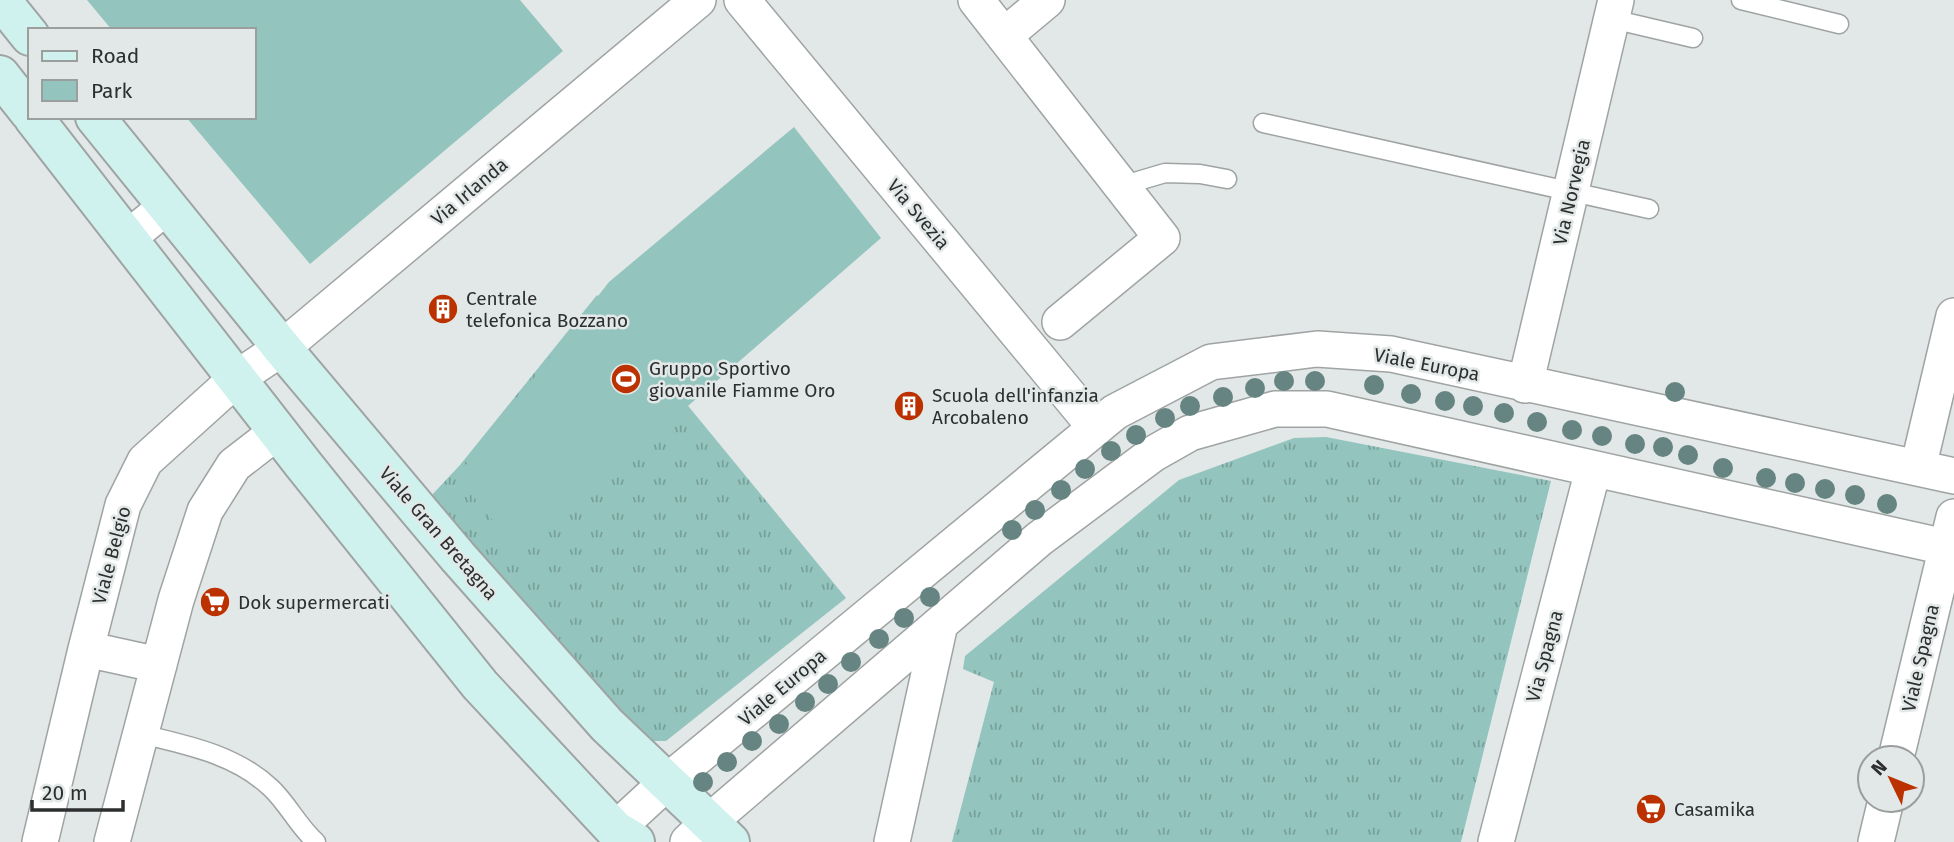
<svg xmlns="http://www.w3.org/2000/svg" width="1954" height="842" font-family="'Fira Sans',sans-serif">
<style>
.grass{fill:url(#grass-tufts)}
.park{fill:#93c4be}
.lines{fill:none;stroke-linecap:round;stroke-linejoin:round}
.lane-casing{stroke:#9fa4a3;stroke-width:21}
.street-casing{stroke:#9fa4a3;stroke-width:38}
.secondary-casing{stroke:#9fa4a3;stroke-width:42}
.lane{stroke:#fff;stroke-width:18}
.street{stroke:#fff;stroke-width:35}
.secondary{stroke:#d0f2ee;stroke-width:38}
.tree{fill:#668481}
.labels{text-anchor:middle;stroke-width:5;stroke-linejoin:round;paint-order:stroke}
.street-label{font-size:19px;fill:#2d2f2f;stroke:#e2e8e7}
.poi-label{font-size:19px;fill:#2d2f2f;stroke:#e2e8e7;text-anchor:start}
</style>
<defs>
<pattern id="grass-tufts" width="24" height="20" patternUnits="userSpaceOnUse" patternTransform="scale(1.75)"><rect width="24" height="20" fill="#93c4be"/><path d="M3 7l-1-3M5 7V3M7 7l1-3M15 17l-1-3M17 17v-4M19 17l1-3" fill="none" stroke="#78a09b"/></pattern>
</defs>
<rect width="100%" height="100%" fill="#e2e8e7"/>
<!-- grass -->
<path class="grass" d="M597,295L846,598L666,741H636L430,497L460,465Z
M1326,437L1551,481L1461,842H952L994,682L963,669L965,656L1179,480L1294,438Z"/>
<!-- park -->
<path class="park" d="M87,0H520L563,51L310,264L186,117H254V30H112Z
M794,127L881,238L519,553L457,476L609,282Z"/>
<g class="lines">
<!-- lane casing -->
<g class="lane-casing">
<path id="lane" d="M1741,0L1839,24
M1612,19L1693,38
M1263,123L1649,209
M1121,186L1165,173L1200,174L1227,179
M141,734C186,745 235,754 271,788C288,804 298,826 316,842"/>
</g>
<!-- street casing -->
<g class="street-casing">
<path id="street" d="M742,0L1096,428
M976,0L1162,238L1060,322
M1004,36L1047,0
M128,238L167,206
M1525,385L1616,0
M1918,468L1954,316
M86,649L159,665
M1896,758L1954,517
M615,830L667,782L1115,412L1211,362L1317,349L1391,354L1954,476
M40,842L86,649L123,505L145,461L237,378L282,348L698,0
M112,842L176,600L205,511L234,465L278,431
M688,842L709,822L1039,539L1153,454L1190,433L1275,409H1327L1954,549
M892,842L940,624
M1496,842L1593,470
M1876,842L1886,800"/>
</g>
<!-- secondary casing -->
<g class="secondary-casing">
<path id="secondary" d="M1,0L30,36
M0,75L30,113
M33,117L303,464L480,685L615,830L635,842
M95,117L282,348L458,557L607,725L730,842"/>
</g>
<!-- lane -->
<use href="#lane" class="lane"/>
<!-- street -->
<use href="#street" class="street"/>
<!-- secondary -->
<use href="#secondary" class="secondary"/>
</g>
<!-- trees -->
<g class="tree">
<circle cx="1284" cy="381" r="10"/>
<circle cx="1315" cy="381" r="10"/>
<circle cx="1374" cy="385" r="10"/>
<circle cx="1255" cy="388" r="10"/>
<circle cx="1675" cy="392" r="10"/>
<circle cx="1411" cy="394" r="10"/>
<circle cx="1223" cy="397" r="10"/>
<circle cx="1445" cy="401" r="10"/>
<circle cx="1190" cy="406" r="10"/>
<circle cx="1473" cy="406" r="10"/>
<circle cx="1504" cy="413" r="10"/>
<circle cx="1165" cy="418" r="10"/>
<circle cx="1537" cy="422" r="10"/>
<circle cx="1572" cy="430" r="10"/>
<circle cx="1136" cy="435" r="10"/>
<circle cx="1602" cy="436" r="10"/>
<circle cx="1635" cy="444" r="10"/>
<circle cx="1663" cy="447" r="10"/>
<circle cx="1111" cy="451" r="10"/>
<circle cx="1688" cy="455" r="10"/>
<circle cx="1723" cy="468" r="10"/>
<circle cx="1085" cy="469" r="10"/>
<circle cx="1766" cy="478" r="10"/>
<circle cx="1795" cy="483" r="10"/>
<circle cx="1825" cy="489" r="10"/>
<circle cx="1061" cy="490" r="10"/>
<circle cx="1855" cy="495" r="10"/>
<circle cx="1887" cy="504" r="10"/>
<circle cx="1035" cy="510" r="10"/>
<circle cx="1012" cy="530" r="10"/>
<circle cx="930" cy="597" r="10"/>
<circle cx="904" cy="618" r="10"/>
<circle cx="879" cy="639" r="10"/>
<circle cx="851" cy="662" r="10"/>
<circle cx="828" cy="684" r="10"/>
<circle cx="805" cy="702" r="10"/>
<circle cx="779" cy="724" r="10"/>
<circle cx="752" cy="741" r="10"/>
<circle cx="727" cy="762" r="10"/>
<circle cx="703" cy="782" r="10"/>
</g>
<!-- icons -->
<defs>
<g id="building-disc" transform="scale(1.575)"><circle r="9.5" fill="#bb3200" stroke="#e2e8e7"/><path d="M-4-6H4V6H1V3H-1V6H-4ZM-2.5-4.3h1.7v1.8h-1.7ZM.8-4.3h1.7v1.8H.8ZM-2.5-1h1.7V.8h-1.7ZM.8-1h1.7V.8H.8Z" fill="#fff"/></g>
<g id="stadium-disc" transform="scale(1.575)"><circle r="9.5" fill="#bb3200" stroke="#e2e8e7"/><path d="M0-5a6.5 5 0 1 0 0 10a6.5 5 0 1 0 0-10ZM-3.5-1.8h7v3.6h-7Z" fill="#fff"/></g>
<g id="supermarket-disc" transform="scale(1.575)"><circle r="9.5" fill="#bb3200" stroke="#e2e8e7"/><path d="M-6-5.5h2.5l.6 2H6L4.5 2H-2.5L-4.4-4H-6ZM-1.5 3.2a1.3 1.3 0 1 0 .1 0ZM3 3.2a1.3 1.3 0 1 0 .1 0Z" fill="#fff"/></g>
</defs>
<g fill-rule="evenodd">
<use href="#building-disc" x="443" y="309"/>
<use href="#stadium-disc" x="626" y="379"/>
<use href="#building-disc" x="909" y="406"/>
<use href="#supermarket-disc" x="215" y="602"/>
<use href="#supermarket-disc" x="1651" y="809"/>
</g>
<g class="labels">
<!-- street labels -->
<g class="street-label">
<text transform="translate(469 191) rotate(-40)" y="7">Via Irlanda</text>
<text transform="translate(1571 192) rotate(-77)" y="7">Via Norvegia</text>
<text transform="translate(919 214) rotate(50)" y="7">Via Svezia</text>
<text transform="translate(1427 364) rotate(11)" y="7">Viale Europa</text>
<text transform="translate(439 533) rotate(49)" y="7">Viale Gran Bretagna</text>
<text transform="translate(111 555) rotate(-75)" y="7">Viale Belgio</text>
<text transform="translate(1544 656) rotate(-75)" y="7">Via Spagna</text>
<text transform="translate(1920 658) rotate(-77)" y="7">Viale Spagna</text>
<text transform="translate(782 687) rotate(-40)" y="7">Viale Europa</text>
</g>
<!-- poi labels -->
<g class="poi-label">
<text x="466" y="305">Centrale<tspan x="466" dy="22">telefonica Bozzano</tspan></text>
<text x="649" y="375">Gruppo Sportivo<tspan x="649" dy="22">giovanile Fiamme Oro</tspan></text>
<text x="932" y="402">Scuola dell'infanzia<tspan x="932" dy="22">Arcobaleno</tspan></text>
<text x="238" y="609">Dok supermercati</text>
<text x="1674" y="816">Casamika</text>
</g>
</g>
<!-- legend -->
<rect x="28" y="28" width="228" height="91" fill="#e2e8e7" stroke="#9a9e9d" stroke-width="2"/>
<rect x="42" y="51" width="35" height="10" fill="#d0f2ee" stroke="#9a9e9d" stroke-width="2"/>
<text x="91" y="63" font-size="21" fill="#2d2f2f">Road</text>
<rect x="42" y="80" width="35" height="21" fill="#93c4be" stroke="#9a9e9d" stroke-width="2"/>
<text x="91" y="98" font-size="21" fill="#2d2f2f">Park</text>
<!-- north arrow -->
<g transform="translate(1891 779) rotate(313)"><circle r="33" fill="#e2e8e7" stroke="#9a9e9d" stroke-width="2"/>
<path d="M0-5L12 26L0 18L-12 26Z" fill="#bb3200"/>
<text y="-10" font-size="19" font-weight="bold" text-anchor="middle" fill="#2d2f2f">N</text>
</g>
<!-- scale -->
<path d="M32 800v10h91v-10" fill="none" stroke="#2d2f2f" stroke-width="3.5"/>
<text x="42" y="800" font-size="21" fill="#2d2f2f" stroke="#e2e8e7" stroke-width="5" paint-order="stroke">20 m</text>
</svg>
